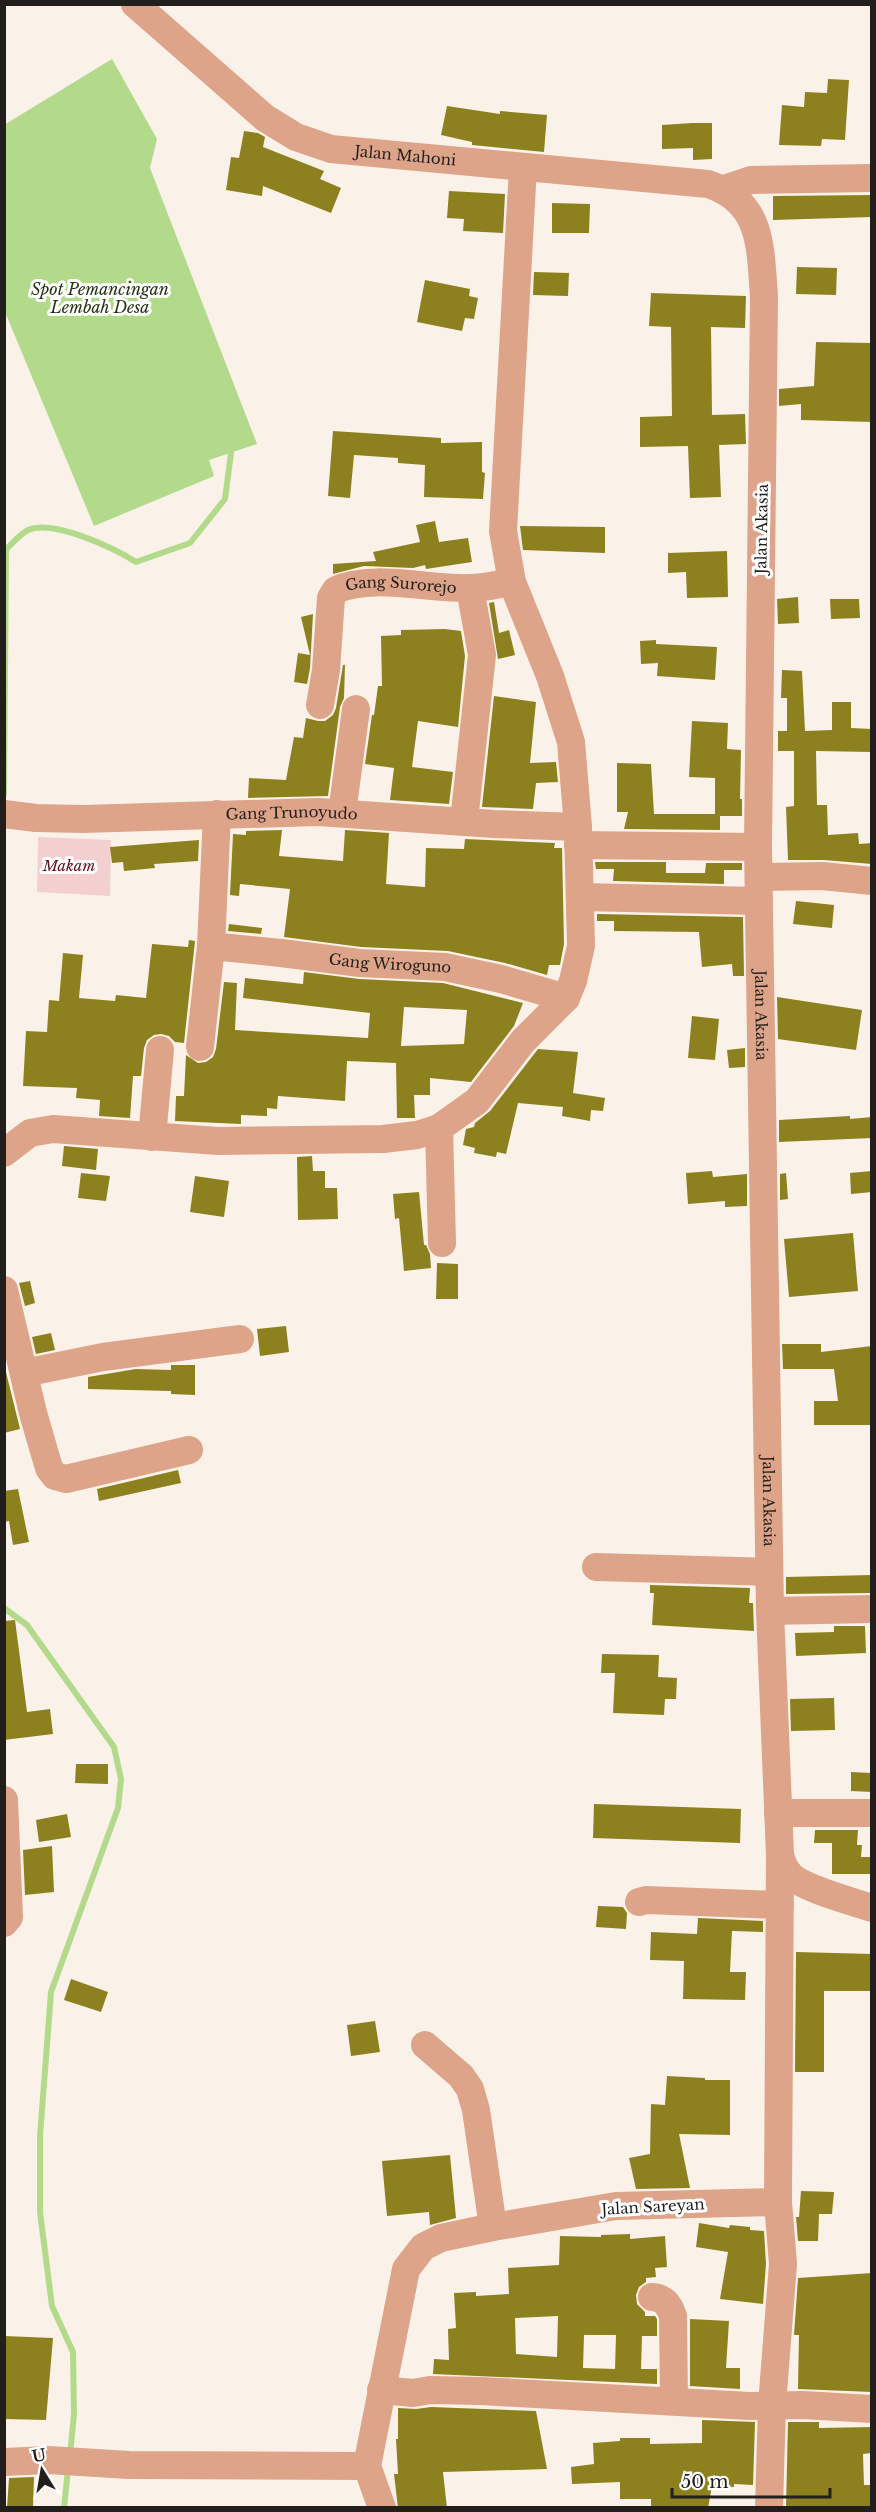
<svg xmlns="http://www.w3.org/2000/svg" width="876" height="2512" font-family="'Libre Baskerville',serif">
<style>
.green{fill:#f3cfd0}
.water{fill:#b3da8a}
.lines{fill:none;stroke-linecap:round;stroke-linejoin:round}
.stream{stroke:#b3da8a;stroke-width:6}
.building{fill:#8d801f;fill-rule:evenodd}
.minor{stroke:#dea48a;stroke-width:28}
.labels{text-anchor:middle;stroke-width:6;stroke-linejoin:round;paint-order:stroke}
.street-label{font-size:15px;fill:#211e1b;stroke:#fff}
.park-label{font-size:15px;font-style:italic;fill:#610e1e;stroke:#fff}
.water-label{font-size:16px;font-style:italic;fill:#243311;stroke:#fff}
</style>
<rect width="100%" height="100%" fill="#faf2e9"/>
<!-- green -->
<path class="green" d="M38,837L111,840L110,896L37,892Z"/>
<!-- water -->
<path class="water" d="M112,59L157,139L150,168L257,444L209,460L214,476L94,526L5,312L4,125Z"/>
<g class="lines">
<!-- stream -->
<path class="stream" d="M4,794L6,549C13,543 20,534 28,530C53,519 114,548 136,562L190,543L225,499L231,453
M4,1608L27,1625L114,1747L121,1779L118,1808L51,1992L40,2136V2212L52,2306L73,2352L74,2414L70,2455
M64,2508L68,2469"/>
</g>
<!-- building -->
<path class="building" d="M828,79L849,80L845,140L822,139L821,146L779,145L782,105L804,107L805,92L827,93Z
M447,106L500,114V111L547,115L544,152L472,145V142L441,135Z
M692,123H712V159L693,160V148L662,149V125Z
M244,131L258,133L265,137L263,147L324,171L320,179L341,188L331,213L263,186L262,196L226,190L231,157L239,158Z
M449,191L505,194L503,233L463,231L464,219L447,218Z
M872,195V217L773,220V196Z
M552,203L590,204L589,233H552Z
M797,267L837,268L836,295L796,294Z
M534,272L569,273L568,296L533,295Z
M425,280L470,289L469,296L478,298L474,319L465,318L462,331L417,322Z
M651,293L746,296L745,328L711,327L712,415L745,414L746,444L719,445L721,497L690,498L688,446L640,447V417L672,416L671,327L649,326Z
M816,342L872,343V422L801,420V404L779,406V389L814,386Z
M333,431L441,438V443L482,442V472L485,473L483,499L424,497L425,465L398,463V458L354,455L350,498L328,496Z
M435,521L439,542L468,538L472,562L426,569L425,565L413,568L364,566L333,574V564L376,561L373,552L420,542L416,525Z
M520,526L605,527V553L523,550Z
M727,551L728,597L687,598L686,572L668,573V553Z
M798,597L799,623L778,624L777,599Z
M830,599H859L860,618L831,619Z
M494,602L499,633L509,630L515,655L498,659L489,603Z
M313,614L310,668L307,684L294,682L298,653L310,655L301,617Z
M445,629L461,631L465,656L458,727L418,721L412,767L453,772L449,804L390,800L394,768L365,764L372,715H374L378,686H382L381,636L401,635V630Z
M656,640V644L717,647L715,680L657,676L658,663L641,664L640,641Z
M343,665H345L344,698L340,707L328,796L248,798L249,778L286,780L294,737L303,738L306,718L318,721H325L333,715L336,708Z
M782,670L802,671L805,731L832,730V702H851V728L872,729V752L816,751L817,805H827L828,835L858,833L859,844L872,843V864L824,860H788L786,807L794,806V751H778V731H787V698H781Z
M494,696L536,702L530,763L556,762L558,782L536,783L533,809L482,807Z
M692,721L728,723L727,749L741,750L740,799H742V816H720V830L624,829L628,812H617V763L651,764L654,814H715V778L689,777Z
M282,830L279,856L343,861L345,830L389,833L386,884L425,887L426,848L464,849L465,839L555,843L554,848H562L564,944L560,965H549L547,975L505,963L448,951L361,947L284,937L290,889L240,884L239,896L230,895L233,834L246,835V831Z
M199,840L198,861L154,864L155,868L124,871L123,862L112,863L110,847Z
M595,862H666V873H705L706,863H742V870H724V884L613,881L614,869H596Z
M796,901L834,905L832,928L793,924Z
M597,914L743,917L744,976H733L732,964L702,967L699,932L614,931V921H597Z
M229,924L262,928L261,934L228,931Z
M189,940L195,941L184,1043L175,1042L169,1036L161,1034L154,1035L147,1040L144,1048L141,1076H133L130,1118L99,1116L100,1100L76,1098L77,1088L23,1086L26,1031L47,1032L49,1000L59,1001L63,953L83,955L79,998L115,1001L116,995L146,998L152,944L188,947Z
M304,972L359,979L443,983L523,1003L514,1026L471,1082L430,1078V1095H414L415,1118H397L396,1063L347,1061L345,1101L278,1096L277,1109L267,1108V1116L241,1115V1124L175,1121L176,1096H184L186,1055L198,1063L206,1062L213,1057L216,1049L224,982L237,983L235,1030L368,1038L370,1013L243,998L245,978L303,984ZM404,1007L467,1010L464,1044L401,1046Z
M777,997L862,1010L856,1050L778,1039Z
M692,1016L719,1019L715,1060L688,1058Z
M745,1048V1067L729,1068L727,1050Z
M538,1049L578,1052L573,1093L605,1098L603,1111L591,1110L590,1121L562,1116L563,1107L518,1103L506,1154L497,1152L496,1157L474,1153L475,1148L463,1145L466,1129L474,1127L475,1123L490,1111Z
M850,1116V1119L872,1117V1138L779,1142V1120Z
M64,1146L98,1149L96,1170L62,1166Z
M312,1156L313,1171H325V1188H337L338,1219L298,1220L297,1157Z
M712,1171L713,1177L747,1174V1206L725,1207V1201L688,1204L686,1173Z
M872,1171V1192L851,1194L850,1173Z
M81,1173L110,1176L106,1201L78,1198Z
M786,1173L788,1199L780,1200V1174Z
M195,1176L229,1181L224,1217L190,1212Z
M419,1192L424,1245H426L430,1254L431,1268L404,1271L399,1218L395,1219L393,1194Z
M853,1233L858,1291L789,1297L784,1239Z
M437,1263L458,1264V1299H436Z
M30,1281L35,1303L25,1306L19,1283Z
M286,1326L289,1352L260,1356L257,1329Z
M51,1333L55,1350L36,1354L32,1337Z
M782,1344H821V1352L872,1346V1425H814V1401H838L834,1369H783Z
M4,1364L20,1429L4,1433Z
M171,1365H195V1395L171,1394V1391L88,1389V1377L136,1369L171,1370Z
M178,1470L181,1483L99,1501L97,1489Z
M18,1489L29,1542L13,1545L9,1521L4,1522V1491Z
M872,1575V1593L786,1594V1577Z
M650,1585L750,1588L749,1603H753L754,1631L652,1625L654,1593H650Z
M15,1620L27,1712L50,1709L53,1734L4,1740V1621Z
M834,1626H865L866,1653L796,1656L795,1633L834,1632Z
M602,1654L659,1655L658,1677L677,1678L676,1699H665L664,1715L613,1713L615,1673H601Z
M834,1698L835,1730L791,1731L790,1699Z
M76,1764H108V1784L75,1783Z
M851,1772L872,1773V1792L851,1791Z
M594,1804L741,1809L740,1843L593,1838Z
M67,1814L71,1837L39,1842L36,1820Z
M815,1830H858L857,1845H862L861,1857H872V1874H832V1843H814Z
M52,1846L54,1892L25,1895L23,1850Z
M598,1906L623,1907L627,1913L626,1929L596,1927Z
M698,1918L763,1921V1932L732,1931L730,1972H746L745,2000L683,1999L684,1961L650,1960L651,1932L697,1934Z
M796,1952L872,1954V1991H824V2072H795Z
M71,1979L108,1992L101,2012L64,2000Z
M375,2021L380,2052L351,2056L347,2025Z
M667,2076L705,2078V2080H730V2135L679,2134L690,2188L636,2189L629,2158L650,2154L651,2104L665,2105Z
M450,2155L456,2218L430,2225L429,2212L387,2216L382,2161Z
M801,2191L834,2192L832,2214H819L818,2241H798L796,2217H799Z
M699,2223L729,2228L730,2225L750,2227V2230L764,2231L766,2264L763,2304L720,2299L728,2252L696,2247Z
M630,2234V2239L665,2236L667,2267L655,2268L656,2277L646,2278V2282L639,2287L636,2295L637,2304L645,2312V2316H655L657,2319V2336H642L641,2369H657V2384L433,2374L434,2359L449,2360L448,2329L456,2328L454,2293L476,2292V2296L509,2294L508,2268L559,2265L560,2236L601,2237V2235ZM558,2316L557,2357L516,2354L515,2318ZM584,2335H616L615,2369L583,2368Z
M872,2273V2392L798,2389L799,2335H794L798,2278Z
M690,2319L729,2321L726,2368H740V2389L690,2386Z
M4,2336L53,2338L46,2420L4,2419Z
M431,2407L536,2411L547,2469L443,2472L447,2508H398L394,2474H398L396,2439H398V2408L416,2409Z
M702,2420L755,2422L753,2485L734,2484V2487L712,2486L708,2508H651V2499H620V2482L572,2484L571,2467L594,2464L593,2443L620,2441V2438H650V2444L702,2443Z
M788,2422H819V2428L872,2427V2453L863,2454L864,2485H872V2508H786Z
M34,2477L33,2508H7L9,2478Z"/>
<g class="lines">
<!-- minor -->
<g class="minor">
<path id="s1" d="M135,4L265,118L296,137L331,149L708,184C763,202 760,247 764,296L758,847L770,1611L780,1855L778,2202L616,2206L493,2227L441,2238L423,2247L406,2269L367,2466L382,2508"/>
<path d="M724,189L751,180L872,178"/>
<path id="s2" d="M320,705L326,670L331,598L336,590C371,573 432,590 470,588C484,588 498,584 512,582"/>
<path d="M342,813L356,709"/>
<path id="s3" d="M4,814L36,818L83,819L318,812L494,824L578,827"/>
<path d="M464,821L482,655L470,588"/>
<path d="M578,845L758,847"/>
<path d="M759,877L822,876L872,881"/>
<path d="M581,897L759,901"/>
<path id="s4" d="M211,946L281,953L360,963L445,967L501,979L566,998"/>
<path d="M200,1047L211,946L217,814"/>
<path d="M439,1128L442,1243"/>
<path d="M152,1137L160,1050"/>
<path d="M4,1153L30,1133L53,1129L218,1141L383,1139L417,1135L439,1128L477,1101L523,1041L566,998L573,981L581,946L578,827L571,742L550,676L512,582L503,531L523,167"/>
<path d="M4,1290L33,1413L49,1468L55,1476L66,1479L189,1450"/>
<path d="M24,1373L103,1357L240,1339"/>
<path d="M596,1567L769,1572"/>
<path d="M770,1611L872,1609"/>
<path d="M4,1800L9,1917L4,1923"/>
<path d="M778,1813H872"/>
<path d="M780,1855C782,1863 785,1870 791,1876C805,1889 851,1901 872,1908"/>
<path d="M639,1902L646,1900L780,1905"/>
<path d="M425,2045L461,2076L470,2089L476,2110L493,2227"/>
<path d="M652,2297C665,2298 669,2305 673,2316L674,2401"/>
<path d="M381,2390L413,2393L430,2390L481,2391L749,2406L803,2405L872,2409"/>
<path d="M4,2462L48,2460L129,2465L367,2466"/>
<path d="M769,2508L772,2405L783,2264L778,2202"/>
</g>
</g>
<g class="labels">
<!-- street labels -->
<g class="street-label">
<text dy="5" stroke="none"><textPath href="#s1" startOffset="321">Jalan Mahoni</textPath></text>
<text transform="translate(762 529) rotate(-89)" y="5">Jalan Akasia</text>
<text dy="5" stroke="none"><textPath href="#s2" startOffset="183">Gang Surorejo</textPath></text>
<text dy="5" stroke="none"><textPath href="#s3" startOffset="288">Gang Trunoyudo</textPath></text>
<text dy="5" stroke="none"><textPath href="#s4" startOffset="180">Gang Wiroguno</textPath></text>
<text dy="5" stroke="none"><textPath href="#s1" startOffset="1480">Jalan Akasia</textPath></text>
<text dy="5" stroke="none"><textPath href="#s1" startOffset="1966">Jalan Akasia</textPath></text>
<text transform="translate(653 2207) rotate(-3)" y="5">Jalan Sareyan</text>
</g>
<!-- park labels -->
<g class="park-label">
<text x="69" y="871">Makam</text>
</g>
<!-- water labels -->
<g class="water-label">
<text x="100" y="295">Spot Pemancingan<tspan x="100" dy="18">Lembah Desa</tspan></text>
</g>
</g>
<!-- border -->
<rect width="876" height="2512" fill="none" stroke="#211e1b" stroke-width="12"/>
<!-- north arrow -->
<g transform="translate(42 2470) rotate(349)" stroke="#ffffff" stroke-width="4.5" paint-order="stroke">
<path d="M0-4.5L10 22L0 15L-10 22Z" fill="#211e1b"/>
<text y="-9" font-size="16" font-weight="bold" text-anchor="middle" fill="#211e1b">U</text>
</g>
<!-- scale -->
<path d="M672 2488v9h158v-9" fill="none" stroke="#211e1b" stroke-width="3"/>
<text x="681" y="2488" font-size="18" fill="#211e1b" stroke="#ffffff" stroke-width="4.5" paint-order="stroke">50 m</text>
</svg>
